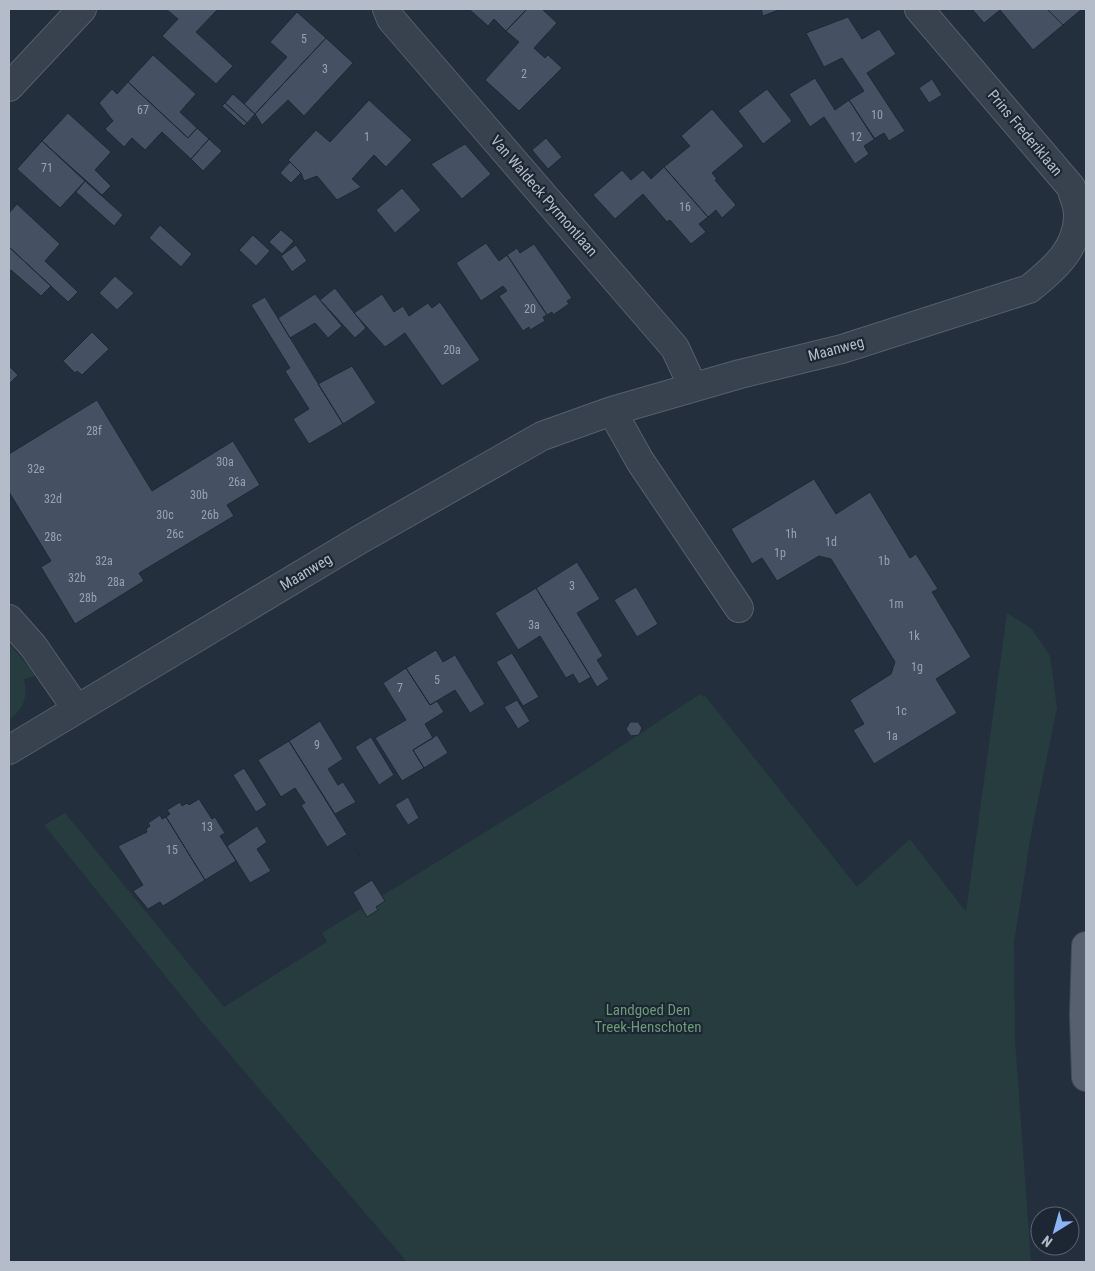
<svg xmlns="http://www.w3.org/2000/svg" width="1095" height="1271" font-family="'Roboto Condensed',sans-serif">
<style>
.green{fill:#263c3f}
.building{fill:#455162;stroke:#1f2835}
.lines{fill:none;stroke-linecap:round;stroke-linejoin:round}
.minor-casing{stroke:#565f6c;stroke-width:30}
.major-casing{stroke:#414a57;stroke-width:30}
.minor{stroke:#38414e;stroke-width:28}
.major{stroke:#56606e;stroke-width:28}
.labels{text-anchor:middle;stroke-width:4.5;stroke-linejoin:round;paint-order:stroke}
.number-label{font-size:12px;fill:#98a1af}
.street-label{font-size:15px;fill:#b4bcc9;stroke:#1d2633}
.park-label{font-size:15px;fill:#6b9a76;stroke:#1d2633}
</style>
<rect width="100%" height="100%" fill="#242f3e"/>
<!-- green -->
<path class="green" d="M1007,613L1031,628L1050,656L1057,708L1031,834L1014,943L1015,1040L1031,1262H407L203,1023L44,825L65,813L224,1007L327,942L322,933L581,773L700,694L703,697L705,696L857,887L910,839L966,912Z
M9,643L36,676L24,679C28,696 24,710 9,719Z"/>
<!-- building -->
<path class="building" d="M166,9H218L196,32L233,66L216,84L162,36L178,19Z
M469,9H527L506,31L494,19L488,26Z
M527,9H542L557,23L534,48L545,58L548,55L562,68L519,111L485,80L519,42L506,31Z
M761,9H781L763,16Z
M972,9H1047L1063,25L1033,50L1000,10L984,23Z
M1047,9H1082L1063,25Z
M297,12L326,38L255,114L244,104L287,57L270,42Z
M848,17L862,39L879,29L896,54L867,73L905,131L889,141L884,133L874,139L849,100L864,91L842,58L824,67L806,33Z
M326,38L353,63L304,116L288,100L262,125L255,114Z
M153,55L196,94L180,112L197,128L188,138L128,82Z
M815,78L835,110L849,100L875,139L864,146L869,154L855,164L824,117L810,127L789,94Z
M932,79L942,95L929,103L919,88Z
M128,82L188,138L197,128L209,139L191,159L162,132L145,150L132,138L124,147L105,129L113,121L99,103L112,89L117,94Z
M767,89L792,121L763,144L738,111Z
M233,94L255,114L247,123L225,103Z
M369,100L412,140L386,167L374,155L352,179L361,187L337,200L317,176L304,181L301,173L288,160L316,130L330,142Z
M225,103L247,123L244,126L222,106Z
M712,109L744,146L712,173L717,179L715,180L736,205L722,218L716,210L708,217L664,167L690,146L681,136Z
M68,113L111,152L95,170L111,186L102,195L42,141Z
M546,138L562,157L548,169L532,150Z
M209,139L222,151L203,171L191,159Z
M42,141L85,181L60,208L17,169Z
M465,144L491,174L462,199L431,164Z
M290,162L301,173L291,183L280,173Z
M664,167L708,217L699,224L706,232L691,244L670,220L667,222L643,194L615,219L593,195L622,170L631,180L643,170L651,179Z
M85,181L123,215L114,226L76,192Z
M402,188L421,210L395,233L376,210Z
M17,204L60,244L45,261L78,292L68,302L9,247V213Z
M160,225L192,254L181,267L149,238Z
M281,230L294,241L282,254L269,242Z
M253,235L270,251L256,266L239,250Z
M486,243L499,261L507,255L547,315L543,317L545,321L530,330L529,327L523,331L499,296L507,291L503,286L481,301L456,263Z
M534,244L572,298L567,301L569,304L553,315L552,312L547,315L507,255L517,248L520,253Z
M296,245L307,261L292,272L281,256Z
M9,247L51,286L41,296L11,270L9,272Z
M115,276L134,293L117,310L99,293Z
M335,288L366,328L355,338L320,300Z
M315,294L342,326L328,338L315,323L290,338L278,318Z
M382,294L394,312L403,306L409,316L428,303L432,308L440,302L480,360L442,386L405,333L385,347L354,313Z
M265,297L343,424L309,444L293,419L309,409L285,371L290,368L251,305Z
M92,332L109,349L82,375L77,371L75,373L63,361Z
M9,366L18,375L9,384Z
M352,366L376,403L343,424L318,384Z
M97,400L152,491L233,441L260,485L227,505L234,516L139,573L144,581L75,624L41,567L51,561L9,492V454Z
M814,479L836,514L870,492L910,558L916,554L938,589L932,592L971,657L936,679L957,713L874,764L853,730L864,724L850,700L891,674L895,662L831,559L819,556L777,581L762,558L752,564L731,529Z
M577,562L600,599L577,613L603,656L597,660L609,679L597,687L536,588Z
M636,587L658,624L637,637L614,600Z
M536,588L591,677L579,684L573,674L566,678L540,636L518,650L495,613Z
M436,650L443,662L455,655L485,704L470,713L455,690L430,705L406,668Z
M512,653L539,697L523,706L496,662Z
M406,668L430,705L437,701L444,712L425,724L433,738L413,750L424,768L402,781L375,738L406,720L383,683Z
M517,700L530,721L518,729L504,707Z
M320,721L343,759L328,769L338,785L343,782L356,802L335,814L289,741Z
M630,722H638L642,728L639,735L631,736L626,729Z
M437,735L448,753L424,768L413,750Z
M371,737L394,775L379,785L355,747Z
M289,741L361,857H360L346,835L327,847L301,805L305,803L295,788L281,797L258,760Z
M244,768L267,805L256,812L233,775Z
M408,797L419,818L408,825L395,805Z
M199,799L212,819L215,817L225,833L220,836L236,861L205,880L166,817L170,814L167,810L180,802L182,806L187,803L189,805Z
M160,815L162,819L166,817L205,880L163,906L160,902L148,909L133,891L143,885L118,846L147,832L146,829L150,826L148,823Z
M257,826L267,842L257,849L271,871L250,883L227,846Z
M372,880L385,901L376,907L378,910L367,917L353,892Z"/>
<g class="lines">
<!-- minor casing -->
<g class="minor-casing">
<path id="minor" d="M387,9L391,19L675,348L693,387
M9,87L82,9
M612,411L640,461L739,608
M9,619L33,646L76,708
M9,750L359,540L542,436L612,411L740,374L842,349L1029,289C1053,270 1079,248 1078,214C1078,205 1073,195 1071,187L919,9"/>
</g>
<!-- major casing -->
<g class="major-casing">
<path id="major" d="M1086,946L1084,1015L1086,1077"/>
</g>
<!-- minor -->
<use href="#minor" class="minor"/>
<!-- major -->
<use href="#major" class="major"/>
</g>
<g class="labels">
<!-- number labels -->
<g class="number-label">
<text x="304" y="43">5</text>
<text x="325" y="73">3</text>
<text x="524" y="78">2</text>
<text x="143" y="114">67</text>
<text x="877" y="119">10</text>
<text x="367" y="141">1</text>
<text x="856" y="141">12</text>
<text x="47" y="172">71</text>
<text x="685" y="211">16</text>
<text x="530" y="313">20</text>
<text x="452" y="354">20a</text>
<text x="94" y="435">28f</text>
<text x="225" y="466">30a</text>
<text x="36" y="473">32e</text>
<text x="237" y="486">26a</text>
<text x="199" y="499">30b</text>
<text x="53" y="503">32d</text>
<text x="165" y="519">30c</text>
<text x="210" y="519">26b</text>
<text x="175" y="538">26c</text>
<text x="791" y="538">1h</text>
<text x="53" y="541">28c</text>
<text x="831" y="546">1d</text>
<text x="780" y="557">1p</text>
<text x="104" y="565">32a</text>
<text x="884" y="565">1b</text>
<text x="77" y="582">32b</text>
<text x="116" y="586">28a</text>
<text x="572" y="590">3</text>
<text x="88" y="602">28b</text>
<text x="896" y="608">1m</text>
<text x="534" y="629">3a</text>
<text x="914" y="640">1k</text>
<text x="917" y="671">1g</text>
<text x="437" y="684">5</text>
<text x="400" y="692">7</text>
<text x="901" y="715">1c</text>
<text x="892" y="740">1a</text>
<text x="317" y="749">9</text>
<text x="207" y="831">13</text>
<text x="172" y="854">15</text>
</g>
<!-- street labels -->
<g class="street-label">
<text transform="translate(1025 133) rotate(50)" y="5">Prins Frederiklaan</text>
<text transform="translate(544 196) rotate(49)" y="5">Van Waldeck Pyrmontlaan</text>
<text transform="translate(836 349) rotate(-15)" y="5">Maanweg</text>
<text transform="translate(306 572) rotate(-31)" y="5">Maanweg</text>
</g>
<!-- park labels -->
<g class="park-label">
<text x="648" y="1015">Landgoed Den<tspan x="648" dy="17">Treek-Henschoten</tspan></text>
</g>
</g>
<!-- border -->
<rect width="1095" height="1271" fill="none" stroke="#b4bcc9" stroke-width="20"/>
<!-- north arrow -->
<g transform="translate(1055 1231) rotate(217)"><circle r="24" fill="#1d2633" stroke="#59626f"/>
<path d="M0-4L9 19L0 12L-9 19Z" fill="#8ab4f8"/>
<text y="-8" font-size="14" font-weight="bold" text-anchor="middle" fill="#b4bcc9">N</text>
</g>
</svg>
